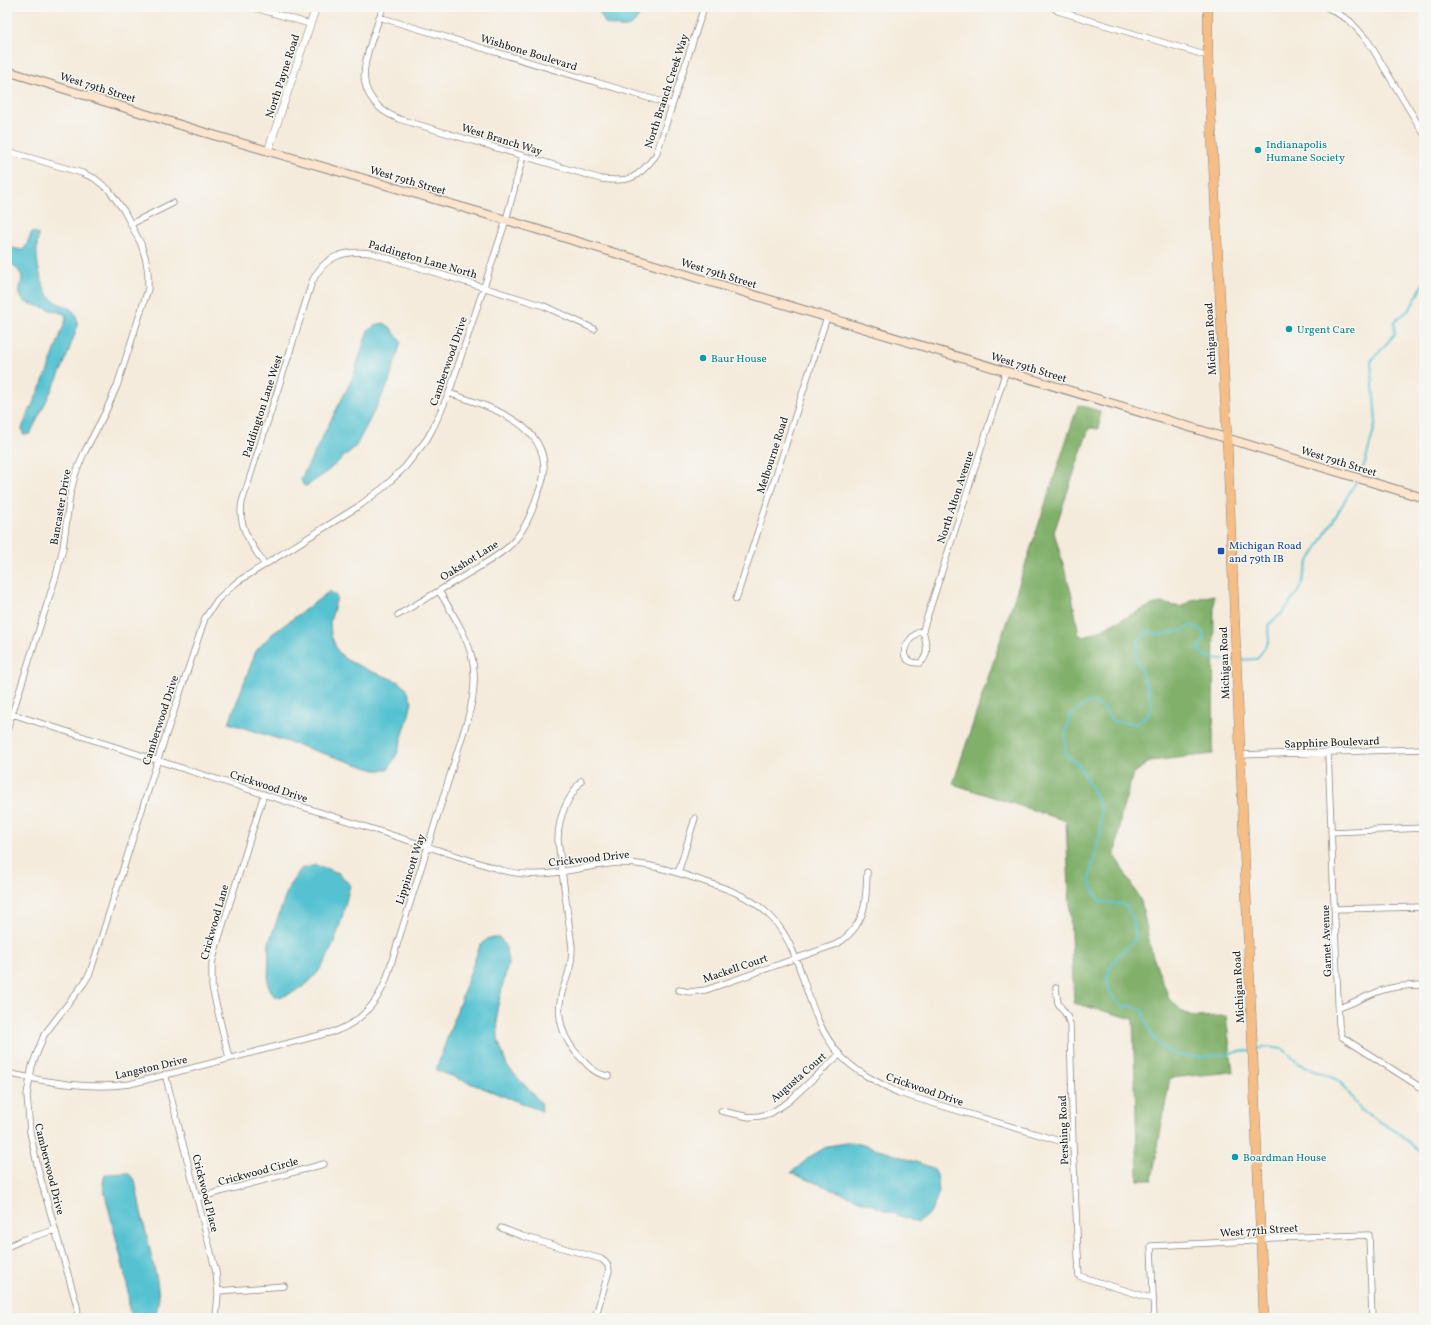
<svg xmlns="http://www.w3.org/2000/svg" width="1431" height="1325" font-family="Vollkorn,serif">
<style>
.forest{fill:#81b06a;stroke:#4e6643}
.water{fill:#56c2d1;stroke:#396f76}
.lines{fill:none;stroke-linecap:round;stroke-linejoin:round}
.stream{stroke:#56c2d1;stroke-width:2}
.minor-casing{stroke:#88847c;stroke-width:7}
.tertiary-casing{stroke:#88847c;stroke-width:8}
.secondary-casing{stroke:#88847c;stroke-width:10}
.primary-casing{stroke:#88847c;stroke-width:10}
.minor{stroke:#fff;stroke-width:5.5}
.tertiary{stroke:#fff;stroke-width:7}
.secondary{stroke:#fbe5cf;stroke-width:8}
.primary{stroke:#f6be87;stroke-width:9}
.culture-dot{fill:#0f9aa8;stroke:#f6f6f2;stroke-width:1.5}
.transit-dot{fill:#1a4fb4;stroke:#f6f6f2;stroke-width:1.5}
.labels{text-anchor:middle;stroke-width:3;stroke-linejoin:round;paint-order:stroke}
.street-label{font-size:11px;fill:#1c1c1c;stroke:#f6f6f2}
.culture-label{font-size:11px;fill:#0d838f;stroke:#f6f6f2;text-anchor:start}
.transit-label{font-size:11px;fill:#164399;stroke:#f6f6f2;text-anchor:start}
</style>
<rect width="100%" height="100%" fill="#f6f6f2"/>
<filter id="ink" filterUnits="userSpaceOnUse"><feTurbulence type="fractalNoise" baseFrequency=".025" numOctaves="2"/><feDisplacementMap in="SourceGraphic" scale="8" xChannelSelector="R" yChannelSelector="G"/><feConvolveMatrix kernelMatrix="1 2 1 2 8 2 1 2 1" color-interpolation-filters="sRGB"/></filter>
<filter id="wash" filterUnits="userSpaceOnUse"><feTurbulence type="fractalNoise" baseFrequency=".012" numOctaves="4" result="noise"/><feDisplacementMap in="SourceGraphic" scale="16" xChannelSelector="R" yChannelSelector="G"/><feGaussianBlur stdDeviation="0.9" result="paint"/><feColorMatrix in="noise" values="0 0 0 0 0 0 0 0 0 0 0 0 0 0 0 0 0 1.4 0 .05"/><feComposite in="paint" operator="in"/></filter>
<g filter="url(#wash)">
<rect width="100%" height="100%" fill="#f5ebdc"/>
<!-- forest -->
<path class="forest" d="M1078,405L1100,411L1099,429L1089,428L1054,532L1072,596L1079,635L1085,637L1152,605L1161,603L1181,607L1192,600L1214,595L1213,754L1150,761L1133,774L1121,815L1115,856L1141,901L1152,954L1169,998L1183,1012L1195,1017L1226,1016L1233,1072L1170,1078L1152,1180H1138L1133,1019L1074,1003L1066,821L953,784Z"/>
<!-- water -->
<path class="water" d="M597,7H642C636,29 625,31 605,23Z
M32,232L37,233L38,235C38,240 37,244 37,248C36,262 41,285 49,296C60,310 80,302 77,328L63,367L30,434H23L22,428L48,370L66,319L65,314L25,302C13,291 25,284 21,274C18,269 12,264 7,260L8,247L22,250L25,248Z
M384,323L390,327L401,342L388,385L356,446L323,475L306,486L303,485L301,479L353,377L368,330L379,324Z
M330,591L337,597L330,622L331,635L337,650L345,659L370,671L400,682L407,690L412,702L409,715L397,754L388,770H375L229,723L256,651L271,635Z
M316,865L339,873L350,885C339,929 329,989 275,998L268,985L269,943L289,886L301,869Z
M489,938H500L506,948L508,964L497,1009L498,1040L507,1066L541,1103L542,1111L436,1070L480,945Z
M852,1142L881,1150L933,1168L937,1175L939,1192L931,1212L918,1223L791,1173L811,1156L828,1146Z
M128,1173L135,1180L141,1212L157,1280L159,1298L155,1318H130L127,1282L105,1194L103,1183L105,1174Z"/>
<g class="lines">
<!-- stream -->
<path class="stream" d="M1359,476L1365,463L1376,422L1371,361L1395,334L1394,322L1410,309L1424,282
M1235,660C1219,660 1210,661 1198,650L1205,637L1202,631L1191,625L1181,631L1159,635L1149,631L1138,641L1136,658L1152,700L1151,711L1136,724L1113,721L1104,709L1090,701L1070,716L1065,738L1066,755L1079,765L1094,793L1101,809L1100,834L1089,880L1099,901L1125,905L1132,916L1136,939C1120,954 1098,970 1111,993C1113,998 1118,1002 1121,1006H1132L1143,1010C1156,1073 1203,1057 1251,1050
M1239,660L1257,659L1269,641L1268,625L1283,612L1300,589L1308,563L1357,480
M1255,1049L1268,1047L1283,1049L1298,1063L1340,1081L1361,1110L1397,1132L1418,1150L1424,1153"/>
</g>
</g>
<g filter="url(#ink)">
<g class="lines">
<!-- minor casing -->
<g class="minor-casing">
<path id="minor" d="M252,7L310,24
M383,7C379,19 375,31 371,42C363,67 358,88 380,108C385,113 393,116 399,119L601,179C630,183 638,178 656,155L704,7
M1053,7L1058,11L1208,56
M1326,7L1332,10L1350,21L1368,41L1424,134
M379,17L672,105
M7,151L82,173L94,178L109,190L124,211L141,244L146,260L148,273V289L117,386L105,413L84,453L75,475L70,495L63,548L56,576L7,730
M131,224L173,203
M265,565C252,545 237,527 242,502L312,282C324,256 344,250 371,253L544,306L594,329
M736,599L827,317
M398,615C422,601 445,587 469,573C482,565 495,558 507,548C523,534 531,516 537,496C540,489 543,481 544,473C548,422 486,406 449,393
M923,630C925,641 931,655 920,663C892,663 907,636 923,630L1006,371
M12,714L501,870C510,872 518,874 527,874C558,876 588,865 617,863C646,862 673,871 700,880C711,884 723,887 734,892C813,925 792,1002 841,1056C857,1073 879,1083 899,1093L1073,1145
M1328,752L1339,1025L1342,1037L1420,1087
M1240,755L1424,749
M581,781C567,800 558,816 558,840L572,947C572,956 571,965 568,974C566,982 562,989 561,997C556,1019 564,1040 579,1056C588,1066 595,1074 608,1076
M1331,832L1424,828
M678,873L695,818
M1335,909L1424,907
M1056,988L1058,1003L1067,1016L1070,1024L1073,1145L1079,1276L1153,1299
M679,990L689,992L706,990L837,944C866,925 866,904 867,872
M1339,1008C1353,1003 1366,996 1380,991C1394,986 1409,985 1424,985
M229,1058L212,987V963L217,944L264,794
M7,1073C47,1082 89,1090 130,1084L336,1031C360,1022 377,1003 386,980L467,721C485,664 468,639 439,591
M165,1074L216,1272L218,1294L216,1318
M721,1111L749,1117L760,1116L771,1113L788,1102L840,1054
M197,1198L324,1164
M501,1228L522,1236L601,1259C606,1262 609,1265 609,1271L595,1318
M7,1247L22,1240L55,1230
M218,1291L284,1286
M78,1318L77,1306L39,1173L30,1132L27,1095L32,1066L44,1035L84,983L90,973L160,753L205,618L218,599L237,582L359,506L384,487L405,467L427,439L433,428L449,393L506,220L523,156
M1154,1318L1151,1246L1251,1241L1270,1238L1369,1235L1372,1318"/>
</g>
<!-- tertiary casing -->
<g class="tertiary-casing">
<path id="tertiary" d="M268,151L316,7"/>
</g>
<!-- secondary casing -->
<g class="secondary-casing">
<path id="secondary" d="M7,71L203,132L506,220L1424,498"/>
</g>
<!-- primary casing -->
<g class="primary-casing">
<path id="primary" d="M1208,7V56L1227,438L1264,1318"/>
</g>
<!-- minor -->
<use href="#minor" class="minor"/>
<!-- tertiary -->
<use href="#tertiary" class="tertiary"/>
<!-- secondary -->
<use href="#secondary" class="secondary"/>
<!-- primary -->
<use href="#primary" class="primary"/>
</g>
</g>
<!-- markers -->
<g class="culture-dot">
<circle cx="1258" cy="150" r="4"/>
<circle cx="1289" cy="329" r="4"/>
<circle cx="703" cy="358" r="4"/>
<circle cx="1235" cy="1157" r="4"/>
</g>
<rect class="transit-dot" x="1217" y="547" width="8" height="8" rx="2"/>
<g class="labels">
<!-- street labels -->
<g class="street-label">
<text transform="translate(529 52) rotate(17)" y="4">Wishbone Boulevard</text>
<text transform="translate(282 76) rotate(-72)" y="4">North Payne Road</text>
<text transform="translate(98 87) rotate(17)" y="4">West 79th Street</text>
<text transform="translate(666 91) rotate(-72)" y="4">North Branch Creek Way</text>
<text transform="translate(502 139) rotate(17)" y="4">West Branch Way</text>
<text transform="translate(408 180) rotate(16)" y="4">West 79th Street</text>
<text transform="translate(423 259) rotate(16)" y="4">Paddington Lane North</text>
<text transform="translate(719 273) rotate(17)" y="4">West 79th Street</text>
<text transform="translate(1210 339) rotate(-93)" y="4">Michigan Road</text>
<text transform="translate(448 361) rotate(-71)" y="4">Camberwood Drive</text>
<text transform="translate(1029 367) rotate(17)" y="4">West 79th Street</text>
<text transform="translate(262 406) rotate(-72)" y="4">Paddington Lane West</text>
<text transform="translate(772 455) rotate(-72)" y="4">Melbourne Road</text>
<text transform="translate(1339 461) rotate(17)" y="4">West 79th Street</text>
<text transform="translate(955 497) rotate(-72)" y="4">North Alton Avenue</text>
<text transform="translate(60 507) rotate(-80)" y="4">Bancaster Drive</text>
<text transform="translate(469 560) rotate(-32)" y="4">Oakshot Lane</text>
<text transform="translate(1224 663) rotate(-92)" y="4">Michigan Road</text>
<text transform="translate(160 720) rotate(-72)" y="4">Camberwood Drive</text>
<text transform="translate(1332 742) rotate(-2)" y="4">Sapphire Boulevard</text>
<text transform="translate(269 786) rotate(18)" y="4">Crickwood Drive</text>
<text transform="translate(589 858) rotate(-6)" y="4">Crickwood Drive</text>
<text transform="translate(410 869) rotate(-72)" y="4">Lippincott Way</text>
<text transform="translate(214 922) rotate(-74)" y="4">Crickwood Lane</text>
<text transform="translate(1326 941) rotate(-92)" y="4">Garnet Avenue</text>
<text transform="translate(735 968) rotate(-19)" y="4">Mackell Court</text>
<text transform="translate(1238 987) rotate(-93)" y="4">Michigan Road</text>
<text transform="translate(151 1067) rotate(-13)" y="4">Langston Drive</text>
<text transform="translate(798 1077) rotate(-41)" y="4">Augusta Court</text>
<text transform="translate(925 1089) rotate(19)" y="4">Crickwood Drive</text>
<text transform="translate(1063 1130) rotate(-92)" y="4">Pershing Road</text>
<text transform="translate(50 1169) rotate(76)" y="4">Camberwood Drive</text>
<text transform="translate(258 1171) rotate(-15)" y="4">Crickwood Circle</text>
<text transform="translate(206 1193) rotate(76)" y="4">Crickwood Place</text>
<text transform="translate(1259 1230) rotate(-4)" y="4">West 77th Street</text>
</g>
<!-- culture labels -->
<g class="culture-label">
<text x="1266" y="148">Indianapolis<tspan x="1266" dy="13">Humane Society</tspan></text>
<text x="1297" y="333">Urgent Care</text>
<text x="711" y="362">Baur House</text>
<text x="1243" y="1161">Boardman House</text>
</g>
<!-- transit labels -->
<g class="transit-label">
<text x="1229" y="549">Michigan Road<tspan x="1229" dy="13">and 79th IB</tspan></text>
</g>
</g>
<!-- margin -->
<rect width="1431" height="1325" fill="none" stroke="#f6f6f2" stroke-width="24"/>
</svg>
